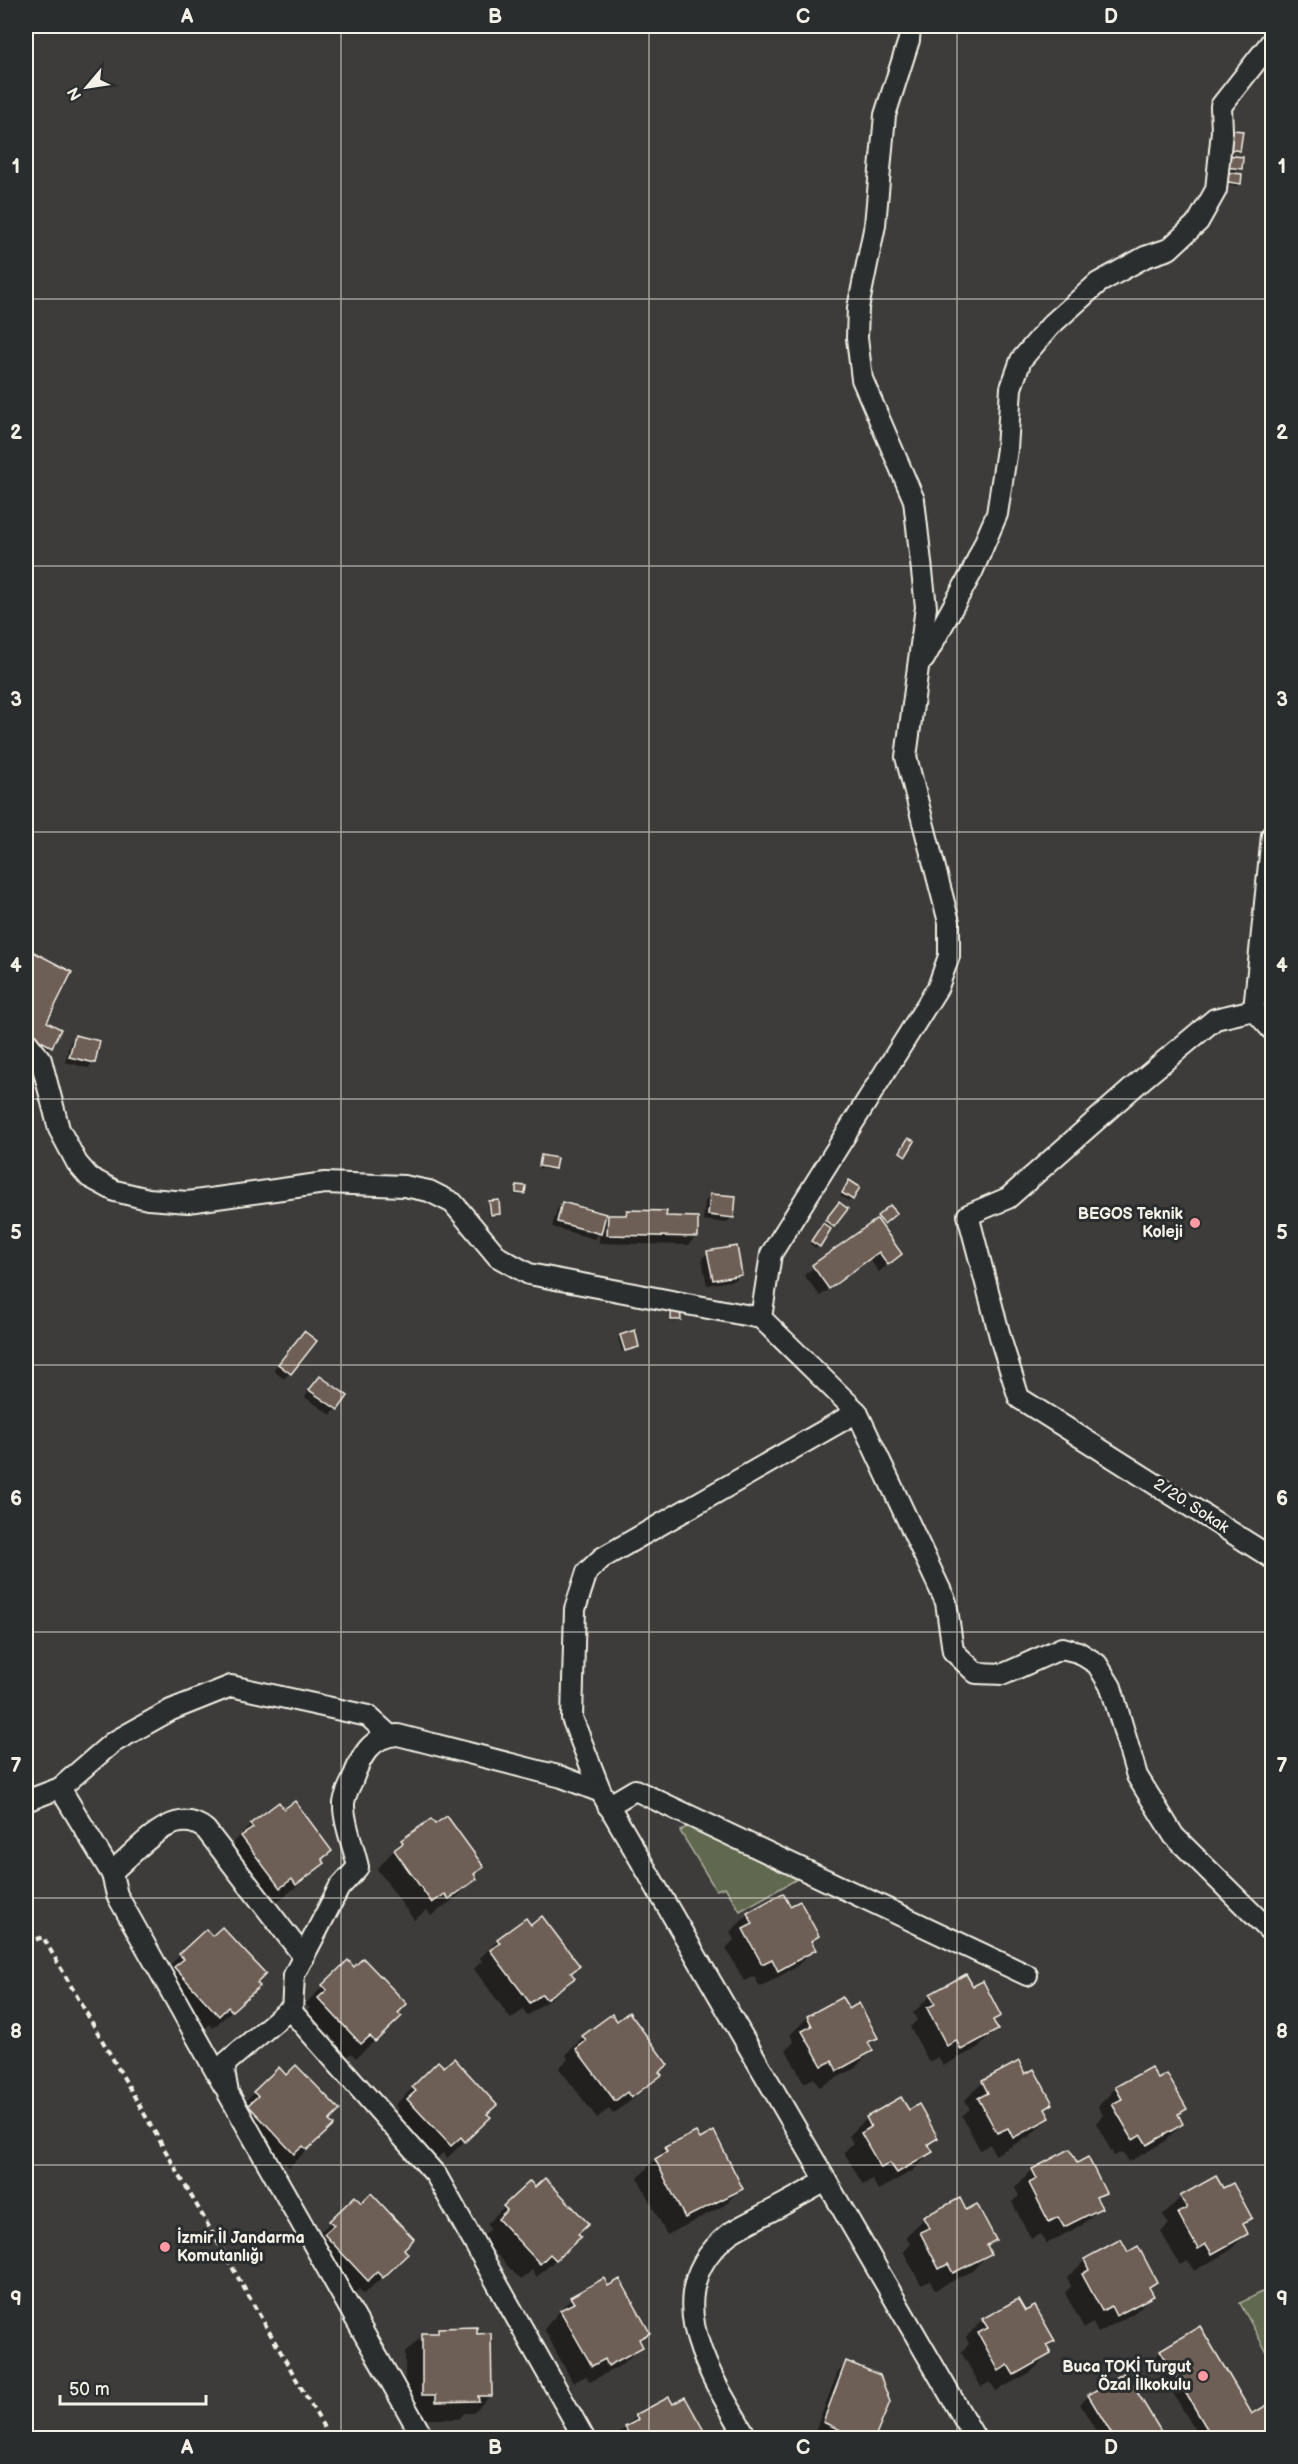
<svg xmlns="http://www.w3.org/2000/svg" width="1298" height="2464" font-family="'Balsamiq Sans',sans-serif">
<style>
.green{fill:#60684f;stroke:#aaac9c;stroke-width:1.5}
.shadow{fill:#0007}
.building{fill:#6e5e56;stroke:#f4f1e8;stroke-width:1.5}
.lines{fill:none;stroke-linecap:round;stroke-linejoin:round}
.minor-casing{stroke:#f4f1e8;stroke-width:24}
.path{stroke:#f4f1e8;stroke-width:4;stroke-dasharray:6 4.5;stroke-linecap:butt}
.minor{stroke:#2a2d2e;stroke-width:20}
.grid{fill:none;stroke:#f4f1e8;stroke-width:1.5;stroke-opacity:0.55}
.poi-dot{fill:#ff9aa2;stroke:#2a2d2e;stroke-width:2}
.labels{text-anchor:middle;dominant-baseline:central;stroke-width:6;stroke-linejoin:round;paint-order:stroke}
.poi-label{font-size:16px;font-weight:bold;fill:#f4f1e8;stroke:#2a2d2e;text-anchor:end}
.street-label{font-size:16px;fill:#f4f1e8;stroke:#2a2d2e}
.neatline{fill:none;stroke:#f4f1e8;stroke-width:2}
.grid-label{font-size:20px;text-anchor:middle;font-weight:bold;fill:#f4f1e8}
</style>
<rect width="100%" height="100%" fill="#3e3c3a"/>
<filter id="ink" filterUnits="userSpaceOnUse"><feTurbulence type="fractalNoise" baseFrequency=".0167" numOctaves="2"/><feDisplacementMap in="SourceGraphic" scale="12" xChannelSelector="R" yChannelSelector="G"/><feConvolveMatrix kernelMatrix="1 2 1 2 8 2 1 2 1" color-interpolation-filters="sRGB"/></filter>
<g filter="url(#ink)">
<g class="green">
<polygon points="688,1826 797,1879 740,1911 725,1887 716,1890 680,1831"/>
<polygon points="1272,2287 1272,2362 1240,2303"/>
</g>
<g class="shadow">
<polygon points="1233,131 1239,150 1237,152 1229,151 1231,134"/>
<polygon points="1224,159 1240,168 1238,171 1223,169"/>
<polygon points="1221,176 1239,183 1237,186 1220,183"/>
<polygon points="26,950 70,972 45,1023 51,1046 39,1058 26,1051"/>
<polygon points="75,1037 94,1062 88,1068 65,1062 70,1042"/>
<polygon points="541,1157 554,1168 552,1170 538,1168"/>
<polygon points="847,1185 852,1199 849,1201 840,1196"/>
<polygon points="517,1186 524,1193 521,1195 514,1195"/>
<polygon points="711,1195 732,1217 726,1223 703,1220 705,1201"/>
<polygon points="490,1203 499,1214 496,1216 489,1217 488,1205"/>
<polygon points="562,1203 603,1221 608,1216 622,1216 627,1212 665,1218 696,1237 688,1245 599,1243 599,1234 594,1239 552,1227 557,1209"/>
<polygon points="836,1206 833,1226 816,1248 810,1244"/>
<polygon points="890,1207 895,1213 880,1226 900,1254 879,1272 870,1260 820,1296 804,1275 877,1221 876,1219"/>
<polygon points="708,1253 740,1275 735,1280 707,1285 702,1258"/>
<polygon points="671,1310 680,1319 677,1322 670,1322 669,1312"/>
<polygon points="621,1336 638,1346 622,1352 618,1338"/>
<polygon points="299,1338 315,1341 284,1379 273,1370"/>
<polygon points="314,1383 346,1396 331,1415 305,1397"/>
<polygon points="251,1825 330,1851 321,1860 323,1863 305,1880 278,1901 273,1896 262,1905 225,1855 235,1845 233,1842"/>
<polygon points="402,1841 482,1867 473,1876 475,1879 458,1896 431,1916 427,1910 414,1920 377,1869"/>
<polygon points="790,1908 817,1935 810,1943 814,1949 796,1967 760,1987 754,1976 744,1981 726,1948 734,1940 730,1932 748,1915"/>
<polygon points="525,1920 578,1966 570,1974 573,1978 555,1995 527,2016 523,2010 511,2019 474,1969 482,1961 480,1958 498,1940"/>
<polygon points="180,1955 240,2003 213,2028 210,2024 200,2032 163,1972"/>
<polygon points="348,1962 396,2013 382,2034 356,2058 351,2053 343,2061 301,2017 310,2008 305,2004"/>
<polygon points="972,1988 999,2016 993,2022 997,2029 979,2047 943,2066 938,2057 929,2062 910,2027 917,2020 913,2013 931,1995"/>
<polygon points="848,2011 876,2037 868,2045 871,2051 854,2069 819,2087 814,2078 804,2083 786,2050 794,2042 790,2035 808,2017"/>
<polygon points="583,2037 658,2073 660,2075 642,2092 613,2114 609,2109 597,2118 559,2068 568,2059 566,2055"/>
<polygon points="1025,2076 1051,2104 1044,2111 1048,2118 1030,2136 995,2155 990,2144 980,2150 962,2116 970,2109 965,2100 983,2082"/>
<polygon points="1157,2081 1185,2108 1177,2116 1182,2124 1164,2142 1129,2162 1123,2152 1114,2156 1096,2123 1103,2115 1098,2106 1116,2088"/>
<polygon points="413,2088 486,2114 471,2135 447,2158 443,2153 432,2163 390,2118 399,2109 395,2105"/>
<polygon points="254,2093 328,2121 314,2143 289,2167 285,2162 276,2171 231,2124 241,2114 236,2110"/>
<polygon points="908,2112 936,2138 928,2146 931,2152 914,2170 878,2190 872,2179 863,2185 844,2152 853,2143 849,2136 867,2118"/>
<polygon points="699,2141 741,2189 723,2206 667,2235 638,2178 666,2148"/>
<polygon points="1069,2151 1076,2165 1104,2192 1096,2200 1100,2208 1082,2225 1046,2244 1040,2234 1031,2239 1012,2202 1019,2196 1015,2188 1032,2170"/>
<polygon points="1222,2190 1250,2218 1242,2226 1247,2233 1229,2251 1194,2271 1188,2261 1180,2265 1161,2232 1169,2224 1163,2215 1181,2197"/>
<polygon points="355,2198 402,2249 389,2271 364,2294 359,2289 350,2297 313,2239"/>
<polygon points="504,2207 577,2234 561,2254 537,2277 532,2270 521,2280 481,2238 490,2229 487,2224"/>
<polygon points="965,2212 994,2240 986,2247 989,2253 972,2271 935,2290 930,2281 921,2285 903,2251 910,2244 906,2236 924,2219"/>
<polygon points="1127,2254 1155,2282 1149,2289 1152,2296 1134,2313 1098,2333 1093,2323 1084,2328 1065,2293 1071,2286 1067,2278 1085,2260"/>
<polygon points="607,2288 648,2333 639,2342 641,2346 623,2364 590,2382 586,2376 573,2383 544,2329 571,2298"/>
<polygon points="1024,2313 1053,2340 1046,2348 1049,2354 1031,2372 996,2391 990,2382 981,2387 961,2352 969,2344 966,2337 983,2320"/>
<polygon points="438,2329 490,2396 473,2413 464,2413 459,2419 419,2419 405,2412 405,2353 423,2335 433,2335"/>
<polygon points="1161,2351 1251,2416 1272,2404 1272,2438 1200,2438 1153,2360"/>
<polygon points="847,2363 888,2402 873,2438 832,2438 815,2431 838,2372"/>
<polygon points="1125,2374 1163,2438 1100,2438 1080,2404 1089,2396"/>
<polygon points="685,2399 706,2438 615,2438 636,2417 672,2406"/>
</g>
<g class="building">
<polygon points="1233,130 1243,131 1240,151 1230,149"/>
<polygon points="1226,155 1243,157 1242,169 1225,167"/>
<polygon points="1223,172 1242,174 1241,184 1222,181"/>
<polygon points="26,948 72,972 47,1022 61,1029 52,1047 26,1033"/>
<polygon points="75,1035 100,1041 95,1063 69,1057"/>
<polygon points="908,1138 915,1141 906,1156 900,1152"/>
<polygon points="541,1155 557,1158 555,1169 539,1166"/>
<polygon points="849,1180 860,1187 853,1200 842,1193"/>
<polygon points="516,1185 526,1186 525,1194 516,1193"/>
<polygon points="710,1194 736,1196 734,1218 708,1215"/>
<polygon points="499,1200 500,1214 491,1215 489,1201"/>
<polygon points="562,1202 606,1214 601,1234 557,1222"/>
<polygon points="839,1202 848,1209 834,1227 825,1220"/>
<polygon points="890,1205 897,1213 884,1224 877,1216"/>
<polygon points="627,1210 667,1211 666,1216 698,1217 698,1237 607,1235 608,1215 626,1215"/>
<polygon points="877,1219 902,1254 888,1265 879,1252 829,1289 812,1265"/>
<polygon points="823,1223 831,1229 820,1247 811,1241"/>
<polygon points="737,1246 742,1275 713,1280 707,1251"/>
<polygon points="671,1308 680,1308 681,1320 671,1320"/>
<polygon points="635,1330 639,1347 625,1351 620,1335"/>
<polygon points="304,1331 317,1341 291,1374 278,1364"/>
<polygon points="320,1376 348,1396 338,1410 309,1390"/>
<polygon points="295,1801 332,1851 322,1859 325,1863 296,1885 292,1879 280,1888 241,1836 253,1828 250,1824 279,1802 284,1809"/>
<polygon points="447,1816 484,1867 474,1874 477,1879 449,1899 445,1894 432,1903 394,1850 403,1843 401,1840 431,1819 435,1824"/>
<polygon points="783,1893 790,1906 800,1901 819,1936 811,1941 816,1950 778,1971 772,1959 762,1964 743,1929 753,1924 747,1913"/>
<polygon points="542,1916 580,1966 571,1973 575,1978 546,1999 542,1994 530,2003 490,1950 500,1943 497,1939 526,1918 531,1925"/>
<polygon points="222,1927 266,1974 257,1983 260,1986 232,2011 228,2007 219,2016 174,1967 184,1959 179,1954 206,1929 212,1936"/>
<polygon points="363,1958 407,2004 398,2013 402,2016 375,2042 370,2036 361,2044 318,1998 327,1990 322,1985 348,1960 354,1967"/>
<polygon points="966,1974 973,1986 983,1981 1001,2016 993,2020 998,2030 961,2050 956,2040 947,2046 927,2008 935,2004 930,1994"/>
<polygon points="842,1997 849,2009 859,2003 878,2038 868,2042 873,2051 837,2071 832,2061 822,2066 802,2031 812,2026 807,2016"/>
<polygon points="629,2012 668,2065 659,2072 662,2075 631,2098 627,2092 615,2101 576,2049 586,2041 582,2036 612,2014 617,2021"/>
<polygon points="454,2058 497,2105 487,2114 491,2117 465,2142 461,2137 451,2146 407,2099 416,2091 412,2087 438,2061 444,2067"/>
<polygon points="1019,2061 1025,2074 1034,2069 1053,2104 1045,2109 1050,2118 1013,2138 1008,2128 997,2133 978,2098 988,2093 982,2081"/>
<polygon points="296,2065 340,2110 329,2121 334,2125 307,2150 303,2146 294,2154 248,2105 258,2096 253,2092 279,2067 286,2075"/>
<polygon points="1151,2067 1158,2079 1167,2074 1187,2109 1178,2114 1183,2124 1147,2145 1141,2135 1133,2140 1112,2104 1122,2099 1115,2087"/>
<polygon points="901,2097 909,2110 919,2104 938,2138 928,2144 933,2152 897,2173 890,2163 881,2168 861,2133 871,2127 866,2117"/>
<polygon points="714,2131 743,2189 685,2218 655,2159 667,2152 665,2147 696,2132 700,2139"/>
<polygon points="1070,2149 1077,2163 1088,2157 1106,2193 1096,2197 1102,2208 1064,2227 1058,2217 1049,2222 1029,2183 1037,2179 1032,2169"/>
<polygon points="1216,2176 1223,2188 1233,2183 1252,2218 1243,2223 1248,2234 1212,2254 1206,2244 1198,2249 1178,2213 1187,2208 1180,2196"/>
<polygon points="545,2178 589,2224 578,2234 581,2237 556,2260 550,2254 540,2264 498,2219 507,2210 503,2206 530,2181 535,2187"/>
<polygon points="371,2193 414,2239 404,2249 408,2254 383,2278 377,2272 368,2281 324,2234 334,2225 329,2221 355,2196 361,2203"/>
<polygon points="960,2198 966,2210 977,2204 996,2240 987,2245 991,2254 953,2273 948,2264 939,2269 920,2232 929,2228 923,2217"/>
<polygon points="1121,2239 1128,2252 1138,2246 1157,2282 1149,2287 1154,2296 1116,2316 1111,2306 1102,2311 1082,2274 1089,2270 1084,2259"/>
<polygon points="604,2278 608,2286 620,2279 650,2333 639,2339 643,2347 608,2366 605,2359 592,2366 560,2310 574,2303 570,2297"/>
<polygon points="1018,2299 1025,2311 1035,2306 1055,2341 1046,2345 1051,2354 1014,2375 1008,2365 999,2371 978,2333 988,2328 982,2319"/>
<polygon points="1200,2326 1252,2414 1272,2402 1272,2438 1210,2438 1212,2437 1160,2350"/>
<polygon points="477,2327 477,2334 491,2333 492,2396 478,2396 479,2401 436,2402 436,2395 422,2395 422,2333 438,2333 438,2328"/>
<polygon points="846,2361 880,2375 890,2402 875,2438 858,2438 823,2422"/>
<polygon points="1125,2372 1165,2438 1114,2438 1088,2395"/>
<polygon points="669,2397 673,2404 685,2397 708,2438 631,2438 625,2427 638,2420 635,2415"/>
</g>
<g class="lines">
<defs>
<g id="minor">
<polyline points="910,26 909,40 885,115 875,225 858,308 857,338 862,379 914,500 926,607 906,757 949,922 949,956 938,987 771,1254 761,1318 857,1412 946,1602 953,1651 976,1673 1004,1674 1062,1648 1078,1652 1097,1664 1111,1687 1137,1776 1174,1836 1272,1933"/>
<polyline points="924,659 972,572 997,514 1007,449 1011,388 1021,360 1051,325 1098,283 1145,257 1169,249 1198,222 1216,190 1222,131 1221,106 1272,41"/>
<polyline points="1272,835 1254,1010 1272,1030"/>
<polyline points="1254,1010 1215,1019 1144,1078 1008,1198 968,1215 1002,1344 1019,1398 1272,1558"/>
<polyline points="26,1041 41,1060 59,1129 77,1163 89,1177 115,1191 148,1199 188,1202 325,1183 404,1186 429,1191 453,1203 498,1257 529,1274 761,1318"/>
<polyline points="60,1788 112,1874"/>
<polyline points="601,1792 572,1718 575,1609 587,1572 602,1558 857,1412"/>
<polyline points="26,1801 60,1788 112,1743 171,1710 231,1686 368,1716 389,1735"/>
<polyline points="608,1806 635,1790 1027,1975"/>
<path d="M292,2012L294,1975L339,1888L358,1867C354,1848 343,1821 344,1803C345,1795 349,1787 352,1781C360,1758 370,1736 398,1735L562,1777L601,1792L975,2438"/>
<path d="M224,2086L117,1895L112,1874L117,1867C140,1848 175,1803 206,1830L304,1957"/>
<polyline points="423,2438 228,2093 224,2071 227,2062 285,2013 292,2012 436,2175 584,2438"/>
<path d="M747,2438C711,2376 654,2294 729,2234C739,2227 751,2222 761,2216C783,2205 804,2193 826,2181"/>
</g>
</defs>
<use href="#minor" class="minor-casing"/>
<polyline class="path" points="26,1943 43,1937 330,2438"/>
<use href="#minor" class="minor"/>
</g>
</g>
<path class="grid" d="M341,26V2438M649,26V2438M957,26V2438M26,299H1272M26,566H1272M26,832H1272M26,1099H1272M26,1365H1272M26,1632H1272M26,1898H1272M26,2165H1272"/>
<g class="poi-dot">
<circle cx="1195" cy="1223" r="6"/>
<circle cx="165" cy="2247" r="6"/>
<circle cx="1203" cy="2376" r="6"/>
</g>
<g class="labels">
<g class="poi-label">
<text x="1183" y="1214">BEGOS Teknik<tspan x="1183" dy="18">Koleji</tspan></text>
<text x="177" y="2238" text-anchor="start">İzmir İl Jandarma<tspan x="177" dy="18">Komutanlığı</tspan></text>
<text x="1191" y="2367">Buca TOKİ Turgut<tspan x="1191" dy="18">Özal İlkokulu</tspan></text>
</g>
<g class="street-label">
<text transform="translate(1191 1506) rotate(33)">2/20. Sokak</text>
</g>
</g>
<rect width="1298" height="2464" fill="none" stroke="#2a2d2e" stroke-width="66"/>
<g transform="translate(87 87) rotate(241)" stroke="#2a2d2e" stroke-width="4.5" paint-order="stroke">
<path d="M0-4.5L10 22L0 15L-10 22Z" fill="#f4f1e8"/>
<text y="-9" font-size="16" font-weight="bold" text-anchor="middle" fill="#f4f1e8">N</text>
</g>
<path d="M60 2395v9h146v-9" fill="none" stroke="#f4f1e8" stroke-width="3"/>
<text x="69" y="2395" font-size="18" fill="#f4f1e8" stroke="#2a2d2e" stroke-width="4.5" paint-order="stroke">50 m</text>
<rect x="33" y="33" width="1232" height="2398" class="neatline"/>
<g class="grid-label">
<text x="187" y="23">A</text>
<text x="495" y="23">B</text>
<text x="803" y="23">C</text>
<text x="1111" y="23">D</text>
<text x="16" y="173">1</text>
<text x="1282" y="173">1</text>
<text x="16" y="439">2</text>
<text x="1282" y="439">2</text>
<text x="16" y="706">3</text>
<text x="1282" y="706">3</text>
<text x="16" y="972">4</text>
<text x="1282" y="972">4</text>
<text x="16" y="1239">5</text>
<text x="1282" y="1239">5</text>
<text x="16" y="1505">6</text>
<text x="1282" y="1505">6</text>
<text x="16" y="1772">7</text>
<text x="1282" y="1772">7</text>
<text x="16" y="2038">8</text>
<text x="1282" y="2038">8</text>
<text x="16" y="2305">9</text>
<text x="1282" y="2305">9</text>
<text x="187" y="2454">A</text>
<text x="495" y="2454">B</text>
<text x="803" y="2454">C</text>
<text x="1111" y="2454">D</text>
</g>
</svg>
